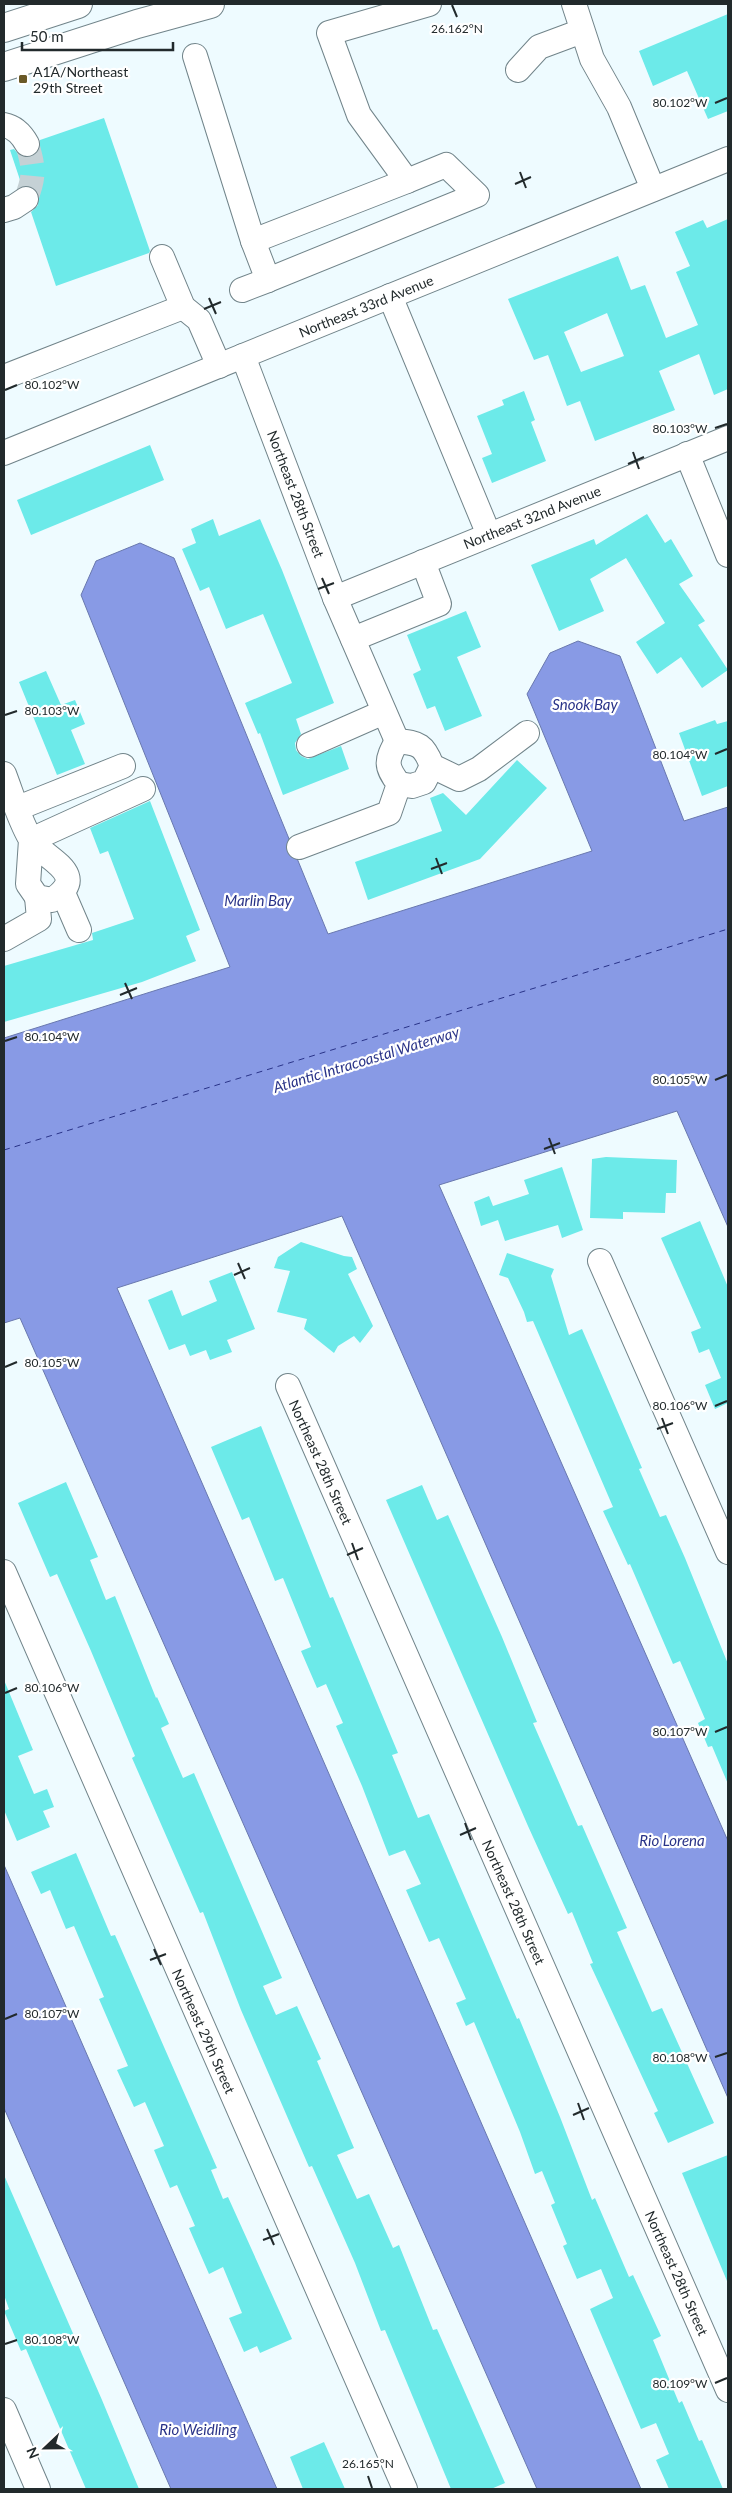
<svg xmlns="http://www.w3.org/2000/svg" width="732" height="2493" font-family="Lato,sans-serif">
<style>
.water{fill:#889ae5;stroke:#6978ae}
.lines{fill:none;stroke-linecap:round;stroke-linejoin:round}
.ferry{stroke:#293388;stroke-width:1;stroke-dasharray:6 5;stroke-linecap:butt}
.building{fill:#6ceae9;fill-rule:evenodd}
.minor-tunnel{stroke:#c5d1d5;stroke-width:24;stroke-dasharray:24 12;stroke-linecap:butt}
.minor-casing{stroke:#71848a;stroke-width:26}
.major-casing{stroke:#71848a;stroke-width:30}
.minor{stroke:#fff;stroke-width:24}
.major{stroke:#fff;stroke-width:28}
.ticks{fill:none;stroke:#222a2c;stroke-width:2}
.poi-dot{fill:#6a5927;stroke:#fff;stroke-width:2}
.labels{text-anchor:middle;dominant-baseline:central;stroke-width:4.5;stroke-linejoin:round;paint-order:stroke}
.poi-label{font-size:14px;fill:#222a2c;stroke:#fff;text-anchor:start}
.street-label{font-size:14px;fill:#222a2c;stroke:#fff}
.water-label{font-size:15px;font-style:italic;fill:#293388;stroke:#fff}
.ticks-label{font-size:12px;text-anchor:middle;fill:#222a2c;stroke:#fff;stroke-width:4.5;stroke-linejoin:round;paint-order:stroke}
</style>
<rect width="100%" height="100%" fill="#eefbff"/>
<g class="water">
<polygon points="140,543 174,558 328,934 592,851 527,694 550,653 578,641 620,656 684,821 728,807 728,1227 677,1111 439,1185 728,1841 728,2098 342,1216 117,1288 641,2489 537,2489 20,1318 4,1323 4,1038 230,967 81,595 96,561"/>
<polygon points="4,1865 277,2489 171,2489 4,2108"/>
</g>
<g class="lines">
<polyline class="ferry" points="4,1150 728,929"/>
</g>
<g class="building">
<polygon points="728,14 728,111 708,119 687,71 653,86 639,51"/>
<polygon points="104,118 150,251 149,253 56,286 31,212 38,205 38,192 32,187 22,186 10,150 14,149 20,156 27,158 34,156 39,150 40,140"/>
<path d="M728,219V389L714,395L699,354L659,371L675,410L595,441L580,401L567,406L548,355L534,360L508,299L618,256L631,290L645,285L666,338L698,325L676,272L690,266L675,232L703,220L707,228ZM607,313L624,356L581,372L564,332Z"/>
<polygon points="524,391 535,420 531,422 546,461 492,483 482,458 492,454 477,416 504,405 502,400"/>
<polygon points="150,445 164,480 31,535 17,500"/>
<polygon points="647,514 665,543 671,539 693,576 679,584 705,621 698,625 728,670 702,688 681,657 657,674 636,642 665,623 626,558 590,579 604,611 559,631 531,565 594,539 596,545"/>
<polygon points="213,519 219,536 260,519 282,570 334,703 296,719 301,734 295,743 296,750 301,756 308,759 341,746 349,769 283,795 260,733 258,734 245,703 292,683 263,614 226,629 209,587 200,591 182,549 196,543 191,529"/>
<polygon points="466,611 481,647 457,657 482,716 445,731 435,706 427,709 413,674 421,670 407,635"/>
<polygon points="46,671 61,705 75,700 85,724 71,730 85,764 57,775 19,682"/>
<polygon points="715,720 717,724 728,721 728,786 702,796 679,733"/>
<polygon points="517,760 547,788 480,859 368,900 355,862 442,831 430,798 443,793 466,815"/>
<polygon points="150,801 200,930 186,936 196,961 142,982 4,1022 4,966 93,940 92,933 134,919 108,851 100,854 90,828"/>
<polygon points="606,1157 677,1160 676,1193 666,1193 665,1213 623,1212 623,1219 590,1218 592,1159"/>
<polygon points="562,1167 583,1230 562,1238 558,1225 505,1241 498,1220 481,1226 474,1202 489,1196 493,1206 529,1194 524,1180"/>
<polygon points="700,1221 728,1287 728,1403 715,1409 705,1385 721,1378 709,1349 699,1353 691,1332 701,1328 661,1238"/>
<polygon points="301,1242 344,1256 352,1257 357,1269 348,1274 373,1326 360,1343 354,1336 338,1346 334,1353 304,1329 307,1319 277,1312 290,1271 274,1268 278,1257"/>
<polygon points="507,1253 554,1269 551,1276 569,1335 582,1329 642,1468 639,1469 660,1517 666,1515 685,1558 728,1664 728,1784 712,1746 708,1747 698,1723 705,1719 680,1661 673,1664 630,1564 628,1565 603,1511 613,1507 533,1321 527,1322 524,1312 508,1278 499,1275"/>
<polygon points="232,1272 255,1329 227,1340 232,1352 210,1360 206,1350 190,1356 185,1344 169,1350 148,1300 172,1290 182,1316 217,1301 209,1281"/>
<polygon points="261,1426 330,1598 333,1597 398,1753 392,1755 418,1818 429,1814 517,2019 519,2018 560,2117 592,2200 595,2198 629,2277 633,2275 661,2336 653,2340 679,2403 682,2401 699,2441 702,2440 723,2489 669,2489 656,2460 669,2454 656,2423 641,2429 590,2309 613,2298 601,2269 577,2279 563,2246 567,2244 551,2205 555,2203 542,2171 535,2174 520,2132 474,2022 466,2026 456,2003 466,1999 439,1938 429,1942 406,1890 421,1884 405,1850 389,1856 362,1786 336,1726 343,1723 326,1684 317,1688 301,1651 311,1647 283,1578 275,1581 249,1517 242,1520 211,1447"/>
<polygon points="66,1482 98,1557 90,1560 106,1600 115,1596 156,1698 157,1697 169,1724 161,1728 183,1778 194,1773 282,1978 263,1986 276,2015 297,2006 321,2059 317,2061 354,2148 337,2155 357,2199 369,2194 393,2248 399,2245 433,2330 437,2329 505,2483 491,2489 451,2489 385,2330 381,2331 355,2263 312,2166 309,2167 241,2010 203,1912 200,1913 132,1758 135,1756 91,1651 57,1574 50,1577 18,1503"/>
<polygon points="422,1485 437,1520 448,1515 502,1637 537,1722 533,1723 578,1826 582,1825 627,1928 617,1932 652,2012 662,2008 714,2123 668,2143 654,2113 658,2111 590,1964 593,1963 572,1912 568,1914 528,1826 386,1500"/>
<polygon points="4,1680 33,1750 18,1756 34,1794 47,1789 54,1807 43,1811 50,1827 17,1841 4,1810"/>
<polygon points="76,1853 111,1936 115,1935 217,2168 211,2170 223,2199 228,2197 292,2339 260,2353 257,2346 244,2352 229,2318 242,2313 223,2267 209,2274 189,2228 195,2226 177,2185 170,2188 154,2150 164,2146 145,2102 134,2107 117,2070 128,2066 99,1999 104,1997 74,1926 66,1929 50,1890 41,1894 31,1872"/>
<polygon points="728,2155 728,2280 727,2281 682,2173"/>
<polygon points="4,2175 102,2400 139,2489 86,2489 26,2349 21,2351 4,2311 9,2309 4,2295"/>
<polygon points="324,2442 345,2489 303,2489 290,2457"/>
</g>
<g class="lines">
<path class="minor-tunnel" d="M26,199C35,176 34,167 27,144"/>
<defs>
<g id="minor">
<polyline points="574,4 592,59 619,107 653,189"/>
<polyline points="195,56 253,241 407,181 359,115 329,33 429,4"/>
<polyline points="518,70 539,47 582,31"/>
<path d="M4,125C15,127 22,135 27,144"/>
<polyline points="4,210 14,207 26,199"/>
<polyline points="253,241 268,280 477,195 446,165 407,181"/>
<polyline points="162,257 183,307 199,320 219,366"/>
<polyline points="242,290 268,280"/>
<polyline points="390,296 489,535"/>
<polyline points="243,356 335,598 397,741"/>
<polyline points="4,377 183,307"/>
<polyline points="4,453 728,159"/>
<polyline points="687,454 728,555"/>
<polyline points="335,598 728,438"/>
<polyline points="353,639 439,604 423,562"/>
<path d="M397,741C419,743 424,745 432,766L459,779L479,769L527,733"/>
<polyline points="309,745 384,712"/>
<path d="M4,774C12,795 19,819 30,838C42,859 93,873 52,900L37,897L28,884L31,840"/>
<polyline points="399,784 412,786 424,782 432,766"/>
<polyline points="18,808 123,766"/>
<polyline points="31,840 143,789"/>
<path d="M299,847L389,813L399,784C385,766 386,761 397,741"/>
<polyline points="63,893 79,930"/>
<polyline points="4,939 39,919 37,897"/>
<polyline points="600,1261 728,1552"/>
<polyline points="288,1386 728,2390"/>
<polyline points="4,1572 405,2489"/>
<polyline points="4,2410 38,2489"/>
</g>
<g id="major">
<polyline points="4,28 78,4"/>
<polyline points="4,67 137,24 210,4"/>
</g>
</defs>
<use href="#minor" class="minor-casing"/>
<use href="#major" class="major-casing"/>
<use href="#minor" class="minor"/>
<use href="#major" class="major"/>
</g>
<path class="ticks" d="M452,5L457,17M715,103L727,98M520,172L526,188M515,184L531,177M209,298L216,314M204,309L221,302M5,390L17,385M715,428L727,424M633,452L639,469M628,464L644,457M322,578L329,594M318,589L334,583M5,715L17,711M715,754L727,749M436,858L442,874M431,869L447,863M125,983L132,999M120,995L137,988M5,1041L17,1037M715,1080L727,1075M549,1138L555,1154M544,1149L560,1143M238,1263L245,1279M234,1275L250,1268M5,1367L17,1362M715,1406L727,1401M662,1418L668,1434M657,1429L673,1423M352,1543L358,1560M347,1555L363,1548M5,1693L17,1688M715,1732L727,1727M465,1823L471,1840M460,1835L476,1828M154,1949L161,1965M150,1960L166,1954M5,2019L17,2014M715,2057L727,2053M578,2103L584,2120M573,2115L589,2108M267,2229L274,2245M263,2240L279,2234M5,2344L17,2340M715,2383L727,2378M368,2476L372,2488"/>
<rect class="poi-dot" x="18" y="74" width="10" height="10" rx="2.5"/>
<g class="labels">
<g class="poi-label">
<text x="33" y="71">A1A/Northeast<tspan x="33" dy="16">29th Street</tspan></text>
</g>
<g class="street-label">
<text transform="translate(366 306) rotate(-22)">Northeast 33rd Avenue</text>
<text transform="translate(296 494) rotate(69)">Northeast 28th Street</text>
<text transform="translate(532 517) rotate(-22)">Northeast 32nd Avenue</text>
<text transform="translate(321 1462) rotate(66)">Northeast 28th Street</text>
<text transform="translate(514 1902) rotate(66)">Northeast 28th Street</text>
<text transform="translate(204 2031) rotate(66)">Northeast 29th Street</text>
<text transform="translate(677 2273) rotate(66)">Northeast 28th Street</text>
</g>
<g class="water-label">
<text x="585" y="704">Snook Bay</text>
<text x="258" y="900">Marlin Bay</text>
<text transform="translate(366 1059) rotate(-17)">Atlantic Intracoastal Waterway</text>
<text x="672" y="1840">Rio Lorena</text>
<text x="198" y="2429">Rio Weidling</text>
</g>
</g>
<g class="ticks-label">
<text x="457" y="33">26.162°N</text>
<text x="680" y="107">80.102°W</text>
<text x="52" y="389">80.102°W</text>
<text x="680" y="433">80.103°W</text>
<text x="52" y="715">80.103°W</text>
<text x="680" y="759">80.104°W</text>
<text x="52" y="1041">80.104°W</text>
<text x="680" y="1084">80.105°W</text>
<text x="52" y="1367">80.105°W</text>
<text x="680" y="1410">80.106°W</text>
<text x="52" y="1692">80.106°W</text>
<text x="680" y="1736">80.107°W</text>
<text x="52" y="2018">80.107°W</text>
<text x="680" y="2062">80.108°W</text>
<text x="52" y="2344">80.108°W</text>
<text x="680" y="2388">80.109°W</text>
<text x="368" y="2468">26.165°N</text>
</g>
<rect width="732" height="2493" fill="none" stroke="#222a2c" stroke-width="10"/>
<g transform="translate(45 2448) rotate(248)" stroke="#ffffff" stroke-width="4" paint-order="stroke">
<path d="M0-4L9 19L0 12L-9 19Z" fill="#222a2c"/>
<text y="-8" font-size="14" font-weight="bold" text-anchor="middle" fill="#222a2c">N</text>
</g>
<path d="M22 42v8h151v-8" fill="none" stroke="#222a2c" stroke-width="2.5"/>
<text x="30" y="42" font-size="15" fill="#222a2c" stroke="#ffffff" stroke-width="4" paint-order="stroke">50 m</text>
</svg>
